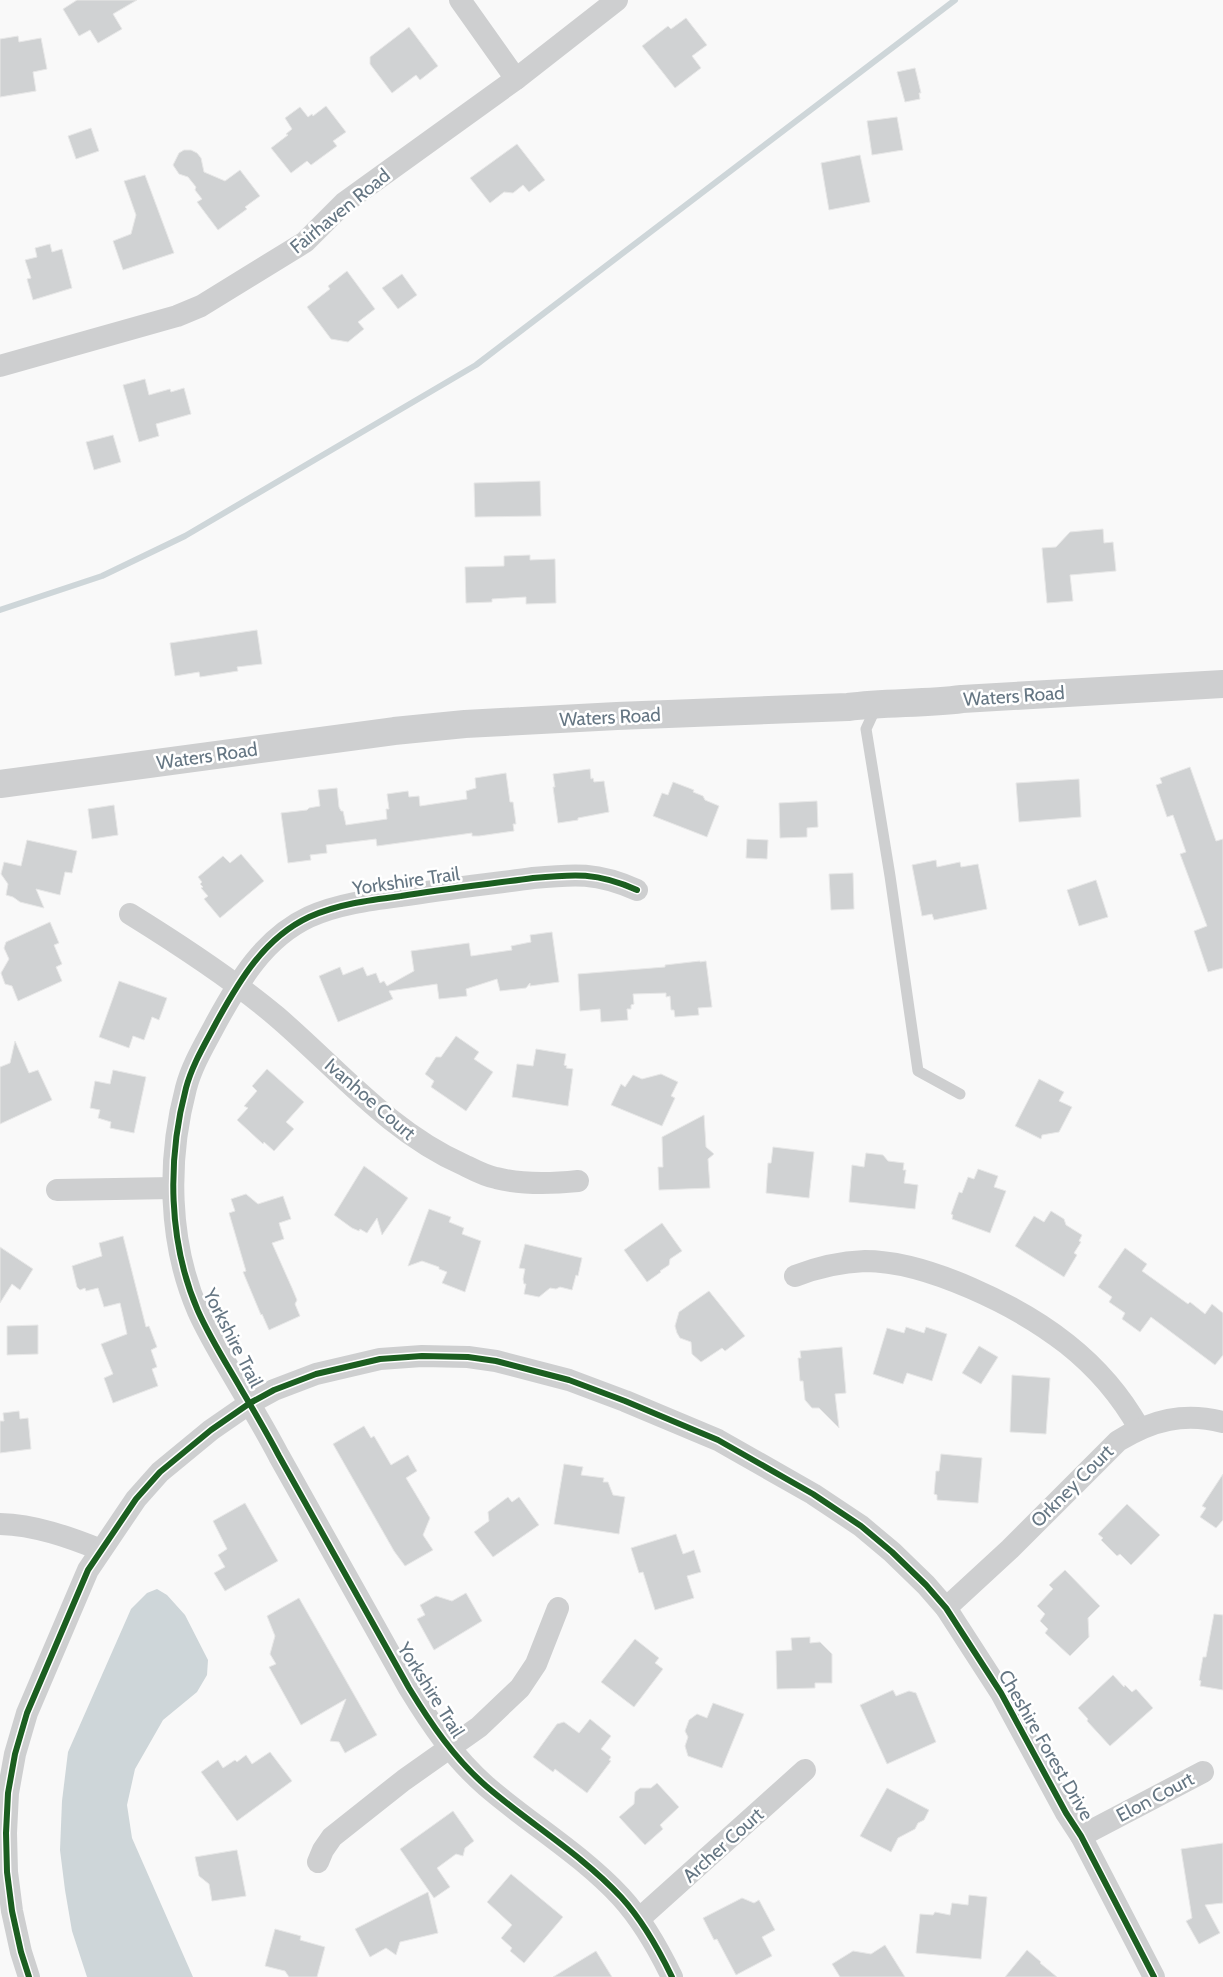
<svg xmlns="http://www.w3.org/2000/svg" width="1223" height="1977" font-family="Cabin,sans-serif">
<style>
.water{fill:#ced6d9}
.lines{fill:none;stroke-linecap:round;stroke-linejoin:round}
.stream{stroke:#ced6d9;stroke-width:6}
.building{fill:#d0d2d3;stroke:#e8e8e8}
.service{stroke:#cecfd0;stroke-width:11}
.minor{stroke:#cecfd0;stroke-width:22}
.tertiary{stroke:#cecfd0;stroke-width:28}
.cycleway-casing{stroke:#fff;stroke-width:9}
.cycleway{stroke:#1b5e20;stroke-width:6}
.labels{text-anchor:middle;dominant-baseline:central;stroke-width:5;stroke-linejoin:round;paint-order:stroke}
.street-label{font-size:19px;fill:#657683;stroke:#fff}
</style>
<rect width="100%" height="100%" fill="#f9f9f9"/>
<polygon class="water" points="157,1589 167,1595 185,1615 208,1660 207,1675 197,1692 163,1720 135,1769 127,1805 132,1838 193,1977 87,1977 72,1931 65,1890 60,1850 62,1801 68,1752 131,1609 147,1593"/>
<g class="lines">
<polyline class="stream" points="0,610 102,576 185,536 476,365 955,0"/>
</g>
<g class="building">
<polygon points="77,0 137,0 113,14 122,29 98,43 90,30 79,36 63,9"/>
<polygon points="686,18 707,45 692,56 701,68 675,88 642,46 668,26 671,29"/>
<polygon points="409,27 438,66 420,80 416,75 392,93 370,64 370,57"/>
<polygon points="18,36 19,42 41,38 47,69 33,72 36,91 0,97 0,39"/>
<polygon points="915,68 921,93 919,93 920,99 905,102 897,72"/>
<polygon points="326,106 346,132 333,141 337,146 311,165 307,161 291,173 271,148 288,135 286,134 292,129 285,118 300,107 308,117 312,114 313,116"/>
<polygon points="897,117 903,150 872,155 867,121"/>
<polygon points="91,128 99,151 76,159 68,136"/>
<polygon points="517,144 545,180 529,192 523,185 513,193 504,192 490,203 470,178"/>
<polygon points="184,150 191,150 197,153 201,158 204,172 225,181 240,170 260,196 245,207 247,209 218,230 197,202 202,199 195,190 196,187 188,177 179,174 173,165 179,153"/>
<polygon points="860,155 870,202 829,210 821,163"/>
<polygon points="145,175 174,253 123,270 113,241 131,234 136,215 124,181"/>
<polygon points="50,244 52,252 62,249 72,288 33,300 27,279 31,278 25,260 37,257 35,248"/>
<polygon points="347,271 375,309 358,322 364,329 348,342 331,339 307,307 330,289 328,286"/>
<polygon points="402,274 417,295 398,309 382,288"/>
<polygon points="145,379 149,395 170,389 171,392 184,388 191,414 156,424 159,436 139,442 123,385"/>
<polygon points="113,435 121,462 94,470 86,442"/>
<polygon points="540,481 541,516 475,517 474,483"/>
<polygon points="1103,529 1104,543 1113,542 1116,571 1070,575 1073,601 1047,603 1042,548 1056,547 1070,532"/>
<polygon points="530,555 530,560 555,559 556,603 526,604 526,597 492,599 492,602 466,603 465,567 504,566 504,556"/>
<polygon points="257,630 262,664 237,667 238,671 200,677 199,672 175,676 170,643"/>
<polygon points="1190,767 1216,841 1223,839 1223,968 1208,972 1194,931 1207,926 1180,854 1186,852 1173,815 1167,817 1156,785 1162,783 1160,778"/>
<polygon points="590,769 591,779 593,778 594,782 604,781 609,812 578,818 578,820 558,823 553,787 555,787 553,774"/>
<polygon points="506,773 510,802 513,802 516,824 513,824 514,831 479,836 472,836 472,833 377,846 376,839 326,845 327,853 310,855 311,860 288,863 281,813 307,810 309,808 320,806 318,790 337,788 339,807 341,811 343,811 346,825 387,819 386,809 389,809 387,794 408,791 409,797 419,796 420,806 467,799 466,791 476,788 475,778"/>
<polygon points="1079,779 1081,817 1019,822 1016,783"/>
<polygon points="673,782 694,790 693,792 703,796 705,800 719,806 707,837 653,816 662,793 668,795"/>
<polygon points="817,801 818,827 807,828 807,837 780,838 779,803"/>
<polygon points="114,805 118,835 92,839 88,809"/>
<polygon points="747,839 768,840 767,859 746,858"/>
<polygon points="27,840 77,851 72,873 65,872 60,895 36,889 44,908 20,902 13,897 6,895 8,884 1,874 4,862 21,866"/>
<polygon points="241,854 264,881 220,918 204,899 208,896 201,888 203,887 200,884 202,882 198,877 223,856 230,863"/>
<polygon points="936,860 937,867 960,862 961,867 978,864 987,909 934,920 932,914 922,916 912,865"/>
<polygon points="853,873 854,909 831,910 829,874"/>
<polygon points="1096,880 1108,917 1079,926 1067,890"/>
<polygon points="50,922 59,943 54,945 62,964 56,967 62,981 18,1001 12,986 5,984 1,973 9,959 4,948 6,942"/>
<polygon points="552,932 559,982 530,986 530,983 526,988 500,991 497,979 466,989 467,996 439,999 437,984 389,991 393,999 338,1022 319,976 340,967 343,975 363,967 367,976 376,973 380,983 384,981 387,986 414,971 411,951 469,943 471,956 512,950 511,946 531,942 530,935"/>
<polygon points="700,961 700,962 706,961 712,1007 698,1008 699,1015 675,1017 674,1010 671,1010 670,996 666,997 666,993 633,994 634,1004 631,1005 631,1009 627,1009 628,1020 601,1022 600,1009 580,1011 578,974 665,967 665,965"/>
<polygon points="119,981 167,998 159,1020 152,1017 144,1040 133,1036 129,1048 99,1037"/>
<polygon points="456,1036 479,1052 474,1059 493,1072 466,1111 431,1087 434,1081 425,1074 436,1057 441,1057"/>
<polygon points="15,1041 29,1073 38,1070 52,1100 0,1124 0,1067 10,1063"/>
<polygon points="536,1049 566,1054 564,1065 567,1066 566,1068 573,1069 568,1106 512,1097 517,1064 533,1066"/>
<polygon points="267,1069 304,1102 286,1122 294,1129 274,1151 264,1142 263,1144 237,1120 248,1108 244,1106 257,1091 252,1086"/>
<polygon points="113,1070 146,1077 134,1133 110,1128 111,1122 98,1118 100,1110 90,1108 95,1081 110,1084"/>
<polygon points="661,1074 678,1082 671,1096 675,1098 662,1126 611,1105 621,1084 625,1087 633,1075 642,1079"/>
<polygon points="1039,1079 1064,1092 1059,1101 1072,1107 1059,1132 1042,1135 1041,1139 1015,1126"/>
<polygon points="704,1115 706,1147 714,1154 708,1159 710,1188 659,1190 658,1167 663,1167 662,1137"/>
<polygon points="773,1147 814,1152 809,1198 766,1193 768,1163 771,1163"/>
<polygon points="866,1153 883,1155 888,1161 904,1163 903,1170 906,1170 904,1183 918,1185 915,1209 849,1202 852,1165 864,1167"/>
<polygon points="364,1166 408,1198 382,1235 377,1218 367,1233 360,1229 359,1231 352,1228 334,1215"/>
<polygon points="978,1169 998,1176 994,1187 1006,1191 990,1233 952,1219 953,1215 951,1214 959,1192 962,1193 968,1177 974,1179"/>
<polygon points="246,1194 258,1204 283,1196 291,1219 279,1223 284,1239 272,1243 292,1288 297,1300 295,1304 300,1316 269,1330 262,1314 261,1315 243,1272 246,1271 229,1213 235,1211 231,1199"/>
<polygon points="429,1209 451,1217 449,1222 464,1228 462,1234 481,1241 465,1292 442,1283 447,1272 439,1269 439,1267 422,1261 408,1266"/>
<polygon points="1051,1211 1064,1219 1066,1225 1082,1235 1079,1241 1081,1242 1074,1253 1077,1255 1064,1277 1015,1246 1034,1216 1044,1222"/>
<polygon points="662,1223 682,1251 670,1259 669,1265 660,1271 661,1272 647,1282 624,1250"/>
<polygon points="123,1236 146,1327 149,1326 157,1347 151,1350 157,1367 152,1369 158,1386 113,1403 104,1378 113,1374 101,1344 127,1334 120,1303 104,1307 98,1288 86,1291 85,1288 80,1290 77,1287 72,1266 102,1256 99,1243"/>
<polygon points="525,1244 582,1258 578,1276 576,1275 572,1290 560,1287 556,1289 550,1288 539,1297 524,1294 526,1284 524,1284 523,1279 525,1269 519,1268"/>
<polygon points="0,1247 33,1269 20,1290 12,1284 0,1303"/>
<polygon points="1125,1248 1147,1264 1142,1271 1188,1304 1190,1302 1205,1314 1212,1304 1223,1313 1223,1355 1215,1365 1151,1317 1140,1332 1122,1319 1125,1313 1109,1302 1112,1297 1098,1287"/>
<polygon points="709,1291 745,1336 725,1351 722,1348 701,1362 692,1354 691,1342 680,1338 677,1333 675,1326 679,1312"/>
<polygon points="38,1325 38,1354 7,1355 7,1326"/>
<polygon points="906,1327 924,1333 926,1327 947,1334 932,1381 907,1373 903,1384 873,1374 887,1328 904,1333"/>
<polygon points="979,1346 998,1357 981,1384 962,1373"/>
<polygon points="842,1347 846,1393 835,1394 839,1428 819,1408 812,1408 805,1400 803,1381 800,1381 798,1358 801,1358 800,1351"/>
<polygon points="1012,1375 1050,1378 1046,1434 1010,1432"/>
<polygon points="19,1411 20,1419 28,1418 31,1449 0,1453 0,1421 4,1421 3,1413"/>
<polygon points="364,1426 371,1438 374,1436 391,1465 408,1455 417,1471 406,1478 430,1518 423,1535 433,1550 405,1566 394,1551 333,1444"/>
<polygon points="941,1454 982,1458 978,1503 937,1500 937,1495 934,1494 936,1471 939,1471"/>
<polygon points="564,1464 583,1467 581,1475 604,1478 603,1482 608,1482 613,1495 625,1497 619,1534 554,1524"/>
<polygon points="1223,1474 1223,1520 1216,1528 1200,1517 1206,1508 1202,1506"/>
<polygon points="508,1497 512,1502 519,1497 539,1525 493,1557 474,1532 489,1521 488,1512"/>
<polygon points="245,1503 278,1561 225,1591 214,1573 225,1567 218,1555 227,1549 213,1521"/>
<polygon points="1127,1504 1160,1535 1131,1565 1120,1554 1117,1556 1101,1540 1103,1538 1098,1534"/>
<polygon points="676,1534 683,1554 694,1550 701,1572 687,1576 694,1598 655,1610 643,1572 639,1573 631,1548"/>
<polygon points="1065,1570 1100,1606 1088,1618 1089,1637 1070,1656 1045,1633 1048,1629 1040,1621 1045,1614 1037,1606 1053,1589 1049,1585"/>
<polygon points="466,1593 482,1621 434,1650 417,1619 425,1615 420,1605 436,1596 452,1601"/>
<polygon points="299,1598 377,1735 345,1753 339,1742 330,1741 346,1699 301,1725 269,1667 276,1664 270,1654 275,1636 267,1616"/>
<polygon points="1214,1614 1223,1615 1223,1690 1200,1686 1201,1681 1199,1680 1203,1657 1206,1657"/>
<polygon points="810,1637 810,1643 820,1642 832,1654 832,1683 815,1683 815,1688 777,1689 776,1651 792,1650 791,1638"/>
<polygon points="635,1639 659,1658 655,1663 663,1669 634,1707 601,1682"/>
<polygon points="1113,1675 1124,1687 1125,1685 1132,1692 1136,1689 1153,1708 1110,1746 1087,1721 1088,1719 1078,1708"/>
<polygon points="893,1690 896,1696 909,1691 916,1693 936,1742 887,1764 860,1705"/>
<polygon points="713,1703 744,1714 722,1768 688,1756 685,1746 688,1737 685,1731 689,1720 697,1714 707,1718"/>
<polygon points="590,1719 611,1736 601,1749 611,1757 609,1760 611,1761 587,1793 555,1769 553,1772 533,1757 557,1724 564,1722 579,1733"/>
<polygon points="270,1752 292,1781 237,1821 201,1772 218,1760 223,1768 235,1760 237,1762 246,1755 252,1764"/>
<polygon points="657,1783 679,1807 660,1825 663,1829 645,1845 619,1817 634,1804 635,1792 640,1788 651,1788"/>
<polygon points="887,1788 929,1810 924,1820 918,1823 915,1829 898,1838 891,1852 860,1836"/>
<polygon points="453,1811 474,1841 465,1848 463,1856 456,1854 437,1868 450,1887 434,1898 400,1849"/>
<polygon points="1223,1843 1223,1903 1205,1905 1220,1933 1199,1944 1186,1921 1192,1918 1181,1849"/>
<polygon points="237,1850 246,1896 212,1901 209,1884 199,1876 195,1857"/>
<polygon points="511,1874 563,1917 524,1963 510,1951 512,1948 501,1938 512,1925 487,1902"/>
<polygon points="428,1892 438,1933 400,1942 396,1955 386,1948 370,1957 355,1929"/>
<polygon points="969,1895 987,1897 981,1959 916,1953 920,1914 933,1915 935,1912 950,1915 952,1903 968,1905"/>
<polygon points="742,1898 754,1903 759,1900 775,1930 762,1937 772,1956 736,1975 717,1939 714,1940 703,1918"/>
<polygon points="275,1929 301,1936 300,1940 325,1947 317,1977 289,1977 285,1971 265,1966"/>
<polygon points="885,1945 905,1977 840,1977 832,1964 853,1951 871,1954"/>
<polygon points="1027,1950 1041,1962 1040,1963 1057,1977 1005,1977"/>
<polygon points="596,1951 612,1977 553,1977"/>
</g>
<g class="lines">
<polyline class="service" points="877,705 866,729 890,876 918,1071 960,1094"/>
<g class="minor">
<polyline points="460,0 516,79"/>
<polyline points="0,366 177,316 201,306 305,242 344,203 516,79 617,0"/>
<path d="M637,890C597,872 574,874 533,878C489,884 445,889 401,896C370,900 338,904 309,917C264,938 239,981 216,1023C205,1044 192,1065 186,1088C167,1160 168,1242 198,1311C210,1338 226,1363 241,1389C254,1411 267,1433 279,1456C322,1533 366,1611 409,1688C431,1724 454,1758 486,1786C530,1824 581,1854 621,1897C643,1921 658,1948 672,1977"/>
<path d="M130,914C180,945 231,978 276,1016C337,1068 389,1132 464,1165C474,1170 485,1176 496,1178C523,1185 550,1184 578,1181"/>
<polyline points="57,1190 173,1188"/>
<path d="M795,1276C818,1267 841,1262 865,1261C927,1261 1019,1306 1067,1344C1096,1367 1121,1396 1139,1428"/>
<path d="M0,1524C35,1525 69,1537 101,1550"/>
<path d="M946,1608L1010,1549L1118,1441C1152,1420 1184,1412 1223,1422"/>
<polyline points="1081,1836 1203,1772"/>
<polyline points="318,1862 323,1850 332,1837 404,1780 479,1727 520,1688 536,1664 558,1608"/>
<polyline points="639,1919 805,1770"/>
<polyline points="29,1977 21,1952 12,1911 7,1872 6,1833 8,1793 15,1754 27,1713 88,1570 136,1499 160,1472 211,1430 250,1403 274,1390 316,1374 380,1359 422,1356 468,1357 496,1361 569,1380 625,1401 718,1440 813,1494 861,1526 892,1552 926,1585 946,1608 1001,1693 1066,1813 1081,1836 1154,1977"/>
</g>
<path class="tertiary" d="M0,784L394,731L465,724L617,716L848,707C886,702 924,704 962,699L1223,684"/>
<defs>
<g id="cycleway">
<path d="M637,890C597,872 574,874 533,878C489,884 445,889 401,896C370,900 338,904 309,917C264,938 239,981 216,1023C205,1044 192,1065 186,1088C167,1160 168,1242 198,1311C210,1338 226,1363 241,1389C254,1411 267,1433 279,1456C322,1533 366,1611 409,1688C431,1724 454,1758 486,1786C530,1824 581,1854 621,1897C643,1921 658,1948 672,1977"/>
<polyline points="29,1977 21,1952 12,1911 7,1872 6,1833 8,1793 15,1754 27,1713 88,1570 136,1499 160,1472 211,1430 250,1403 274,1390 316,1374 380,1359 422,1356 468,1357 496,1361 569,1380 625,1401 718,1440 813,1494 861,1526 892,1552 926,1585 946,1608 1001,1693 1066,1813 1081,1836 1154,1977"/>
</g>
</defs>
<use href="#cycleway" class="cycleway-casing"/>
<use href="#cycleway" class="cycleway"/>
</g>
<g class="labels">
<g class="street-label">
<text transform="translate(340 211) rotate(-39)">Fairhaven Road</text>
<text transform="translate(1014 696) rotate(-4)">Waters Road</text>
<text transform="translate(610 717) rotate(-3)">Waters Road</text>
<text transform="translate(207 756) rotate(-8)">Waters Road</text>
<text transform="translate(406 881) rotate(-8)">Yorkshire Trail</text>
<text transform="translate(370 1099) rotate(41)">Ivanhoe Court</text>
<text transform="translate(233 1338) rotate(63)">Yorkshire Trail</text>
<text transform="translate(1072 1486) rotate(-45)">Orkney Court</text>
<text transform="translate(431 1690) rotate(58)">Yorkshire Trail</text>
<text transform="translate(1046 1745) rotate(60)">Cheshire Forest Drive</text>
<text transform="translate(1155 1797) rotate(-28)">Elon Court</text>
<text transform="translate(723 1845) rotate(-42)">Archer Court</text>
</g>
</g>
</svg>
